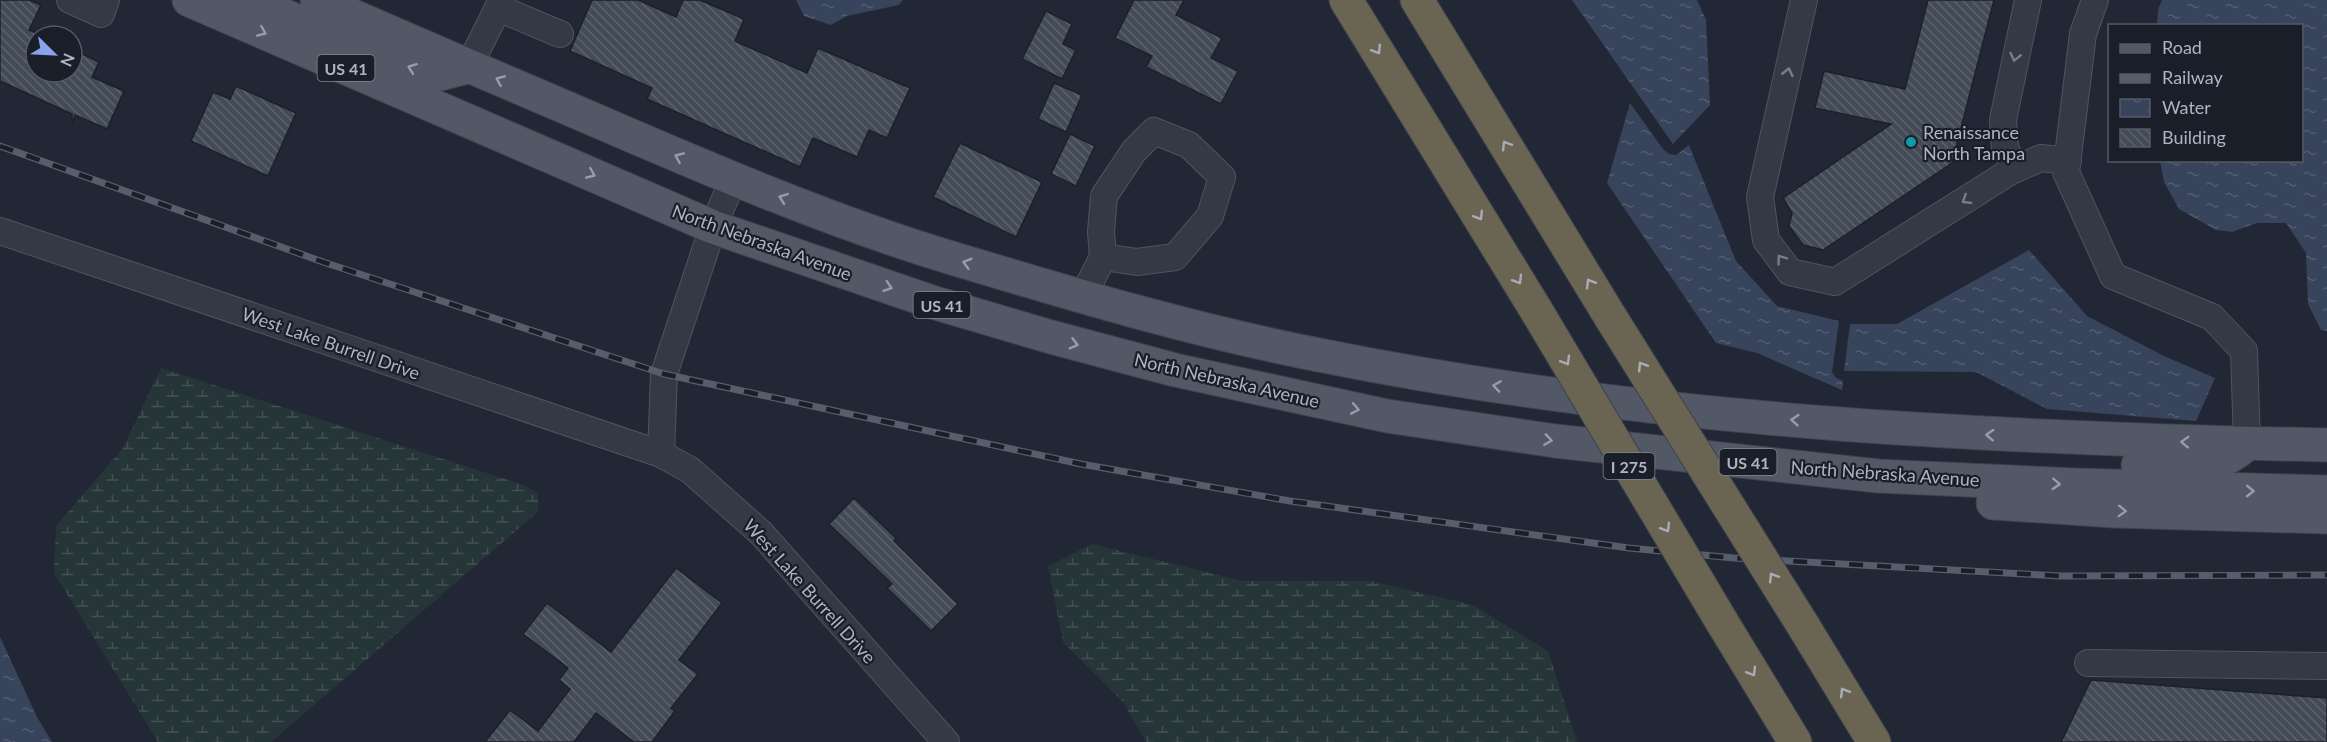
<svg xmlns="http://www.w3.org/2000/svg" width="2327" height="742" font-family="Lato,sans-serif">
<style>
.wetland{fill:url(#wetland-marsh)}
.water{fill:url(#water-ripples)}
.building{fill:url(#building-back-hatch);stroke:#1c202b;stroke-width:1.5}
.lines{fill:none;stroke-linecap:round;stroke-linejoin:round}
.minor-casing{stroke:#4f5460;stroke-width:28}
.major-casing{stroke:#3e424e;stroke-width:35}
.highway-casing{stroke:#3c414c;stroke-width:35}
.minor{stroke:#343945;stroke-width:26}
.major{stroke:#525865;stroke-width:33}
.highway{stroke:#6a6452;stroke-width:33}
.rail-casing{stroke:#575d6b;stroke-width:7}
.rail{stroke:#1a1e29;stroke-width:4.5;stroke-dasharray:14;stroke-linecap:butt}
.highway-bridge-casing{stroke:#3c414c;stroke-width:35;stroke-linecap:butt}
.highway-bridge{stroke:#6a6452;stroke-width:33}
.oneway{stroke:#989dab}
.oneway2{stroke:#a8acb7}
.oneway3{stroke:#787d8a}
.culture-dot{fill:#0f9aa8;stroke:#1a1e29;stroke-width:2}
.labels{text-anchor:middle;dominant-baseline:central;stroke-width:4.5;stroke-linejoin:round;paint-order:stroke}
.shield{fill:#1a1e29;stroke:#828794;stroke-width:1.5}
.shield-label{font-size:16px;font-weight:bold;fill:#afb4c2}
.poi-label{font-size:18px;fill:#afb4c2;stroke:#1a1e29;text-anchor:start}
.street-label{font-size:18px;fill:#afb4c2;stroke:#1a1e29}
</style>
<defs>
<pattern id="wetland-marsh" width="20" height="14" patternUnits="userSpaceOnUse" patternTransform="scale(1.5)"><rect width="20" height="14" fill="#263538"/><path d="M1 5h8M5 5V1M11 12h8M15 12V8" fill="none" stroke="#435053"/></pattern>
<pattern id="water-ripples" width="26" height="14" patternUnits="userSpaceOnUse" patternTransform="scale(1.5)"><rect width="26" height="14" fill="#38435c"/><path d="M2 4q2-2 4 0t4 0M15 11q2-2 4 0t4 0" fill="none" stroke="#525c72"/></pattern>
<pattern id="building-back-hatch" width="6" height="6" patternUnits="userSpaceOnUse" patternTransform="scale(1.5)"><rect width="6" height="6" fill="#434a58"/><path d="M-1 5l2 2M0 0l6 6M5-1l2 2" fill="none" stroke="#5c626e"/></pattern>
</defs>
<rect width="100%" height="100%" fill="#212734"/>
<g class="wetland">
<polygon points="161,368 524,485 538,494 538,512 271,742 158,742 54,573 56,526 123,448"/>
<polygon points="1092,544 1243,581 1370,581 1473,605 1548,651 1577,742 1146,742 1123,702 1063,642 1048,566"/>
</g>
<g class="water">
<polygon points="796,0 903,0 899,5 847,16 831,25 804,16"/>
<polygon points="1572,0 1697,0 1706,20 1710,105 1673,144"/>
<polygon points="2162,0 2327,0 2327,331 2321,330 2308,304 2306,253 2286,223 2257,223 2232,232 2216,230 2179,209 2164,182 2160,161 2302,160 2302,26 2157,25 2158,10"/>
<polygon points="1630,103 1663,149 1669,154 1676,155 1689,145 1736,261 1777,306 1839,321 1832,372 1836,378 1843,381 1842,390 1757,353 1716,343 1607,183"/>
<polygon points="2029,250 2087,316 2164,356 2215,378 2196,421 2047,409 1976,372 1844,371 1850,324 1897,324"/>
<polygon points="0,637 37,717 52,742 0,742"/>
</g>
<g class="building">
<polygon points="0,0 29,0 41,5 29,30 36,33 36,72 72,72 72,49 99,62 92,77 124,91 107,129 75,115 72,123 72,114 0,81"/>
<polygon points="592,0 638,0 676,17 683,0 700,0 744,19 735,41 807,73 818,48 910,88 887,138 869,130 857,157 813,138 800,167 647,99 652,88 570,51"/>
<polygon points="1134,0 1184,0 1176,15 1222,38 1211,58 1238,71 1221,104 1146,67 1152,56 1115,38"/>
<polygon points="1928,0 1994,0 1952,163 1823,250 1803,245 1789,226 1792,213 1783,198 1891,124 1815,108 1824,71 1905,89"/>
<polygon points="1046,11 1072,24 1063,44 1076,50 1062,79 1022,59"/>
<polygon points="1054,83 1082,95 1066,132 1038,119"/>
<polygon points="236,86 296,113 268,176 191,141 213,92 230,99"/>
<polygon points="1070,134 1095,146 1076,186 1051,174"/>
<polygon points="960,143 1042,182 1016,237 933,197"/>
<polygon points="854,498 896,538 894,541 958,604 931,631 887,588 892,584 829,524"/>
<polygon points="676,568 722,603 679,660 698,674 671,708 675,711 652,742 634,742 596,713 574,742 485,742 510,710 538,731 570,689 559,680 568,668 523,634 547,603 611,652"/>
<polygon points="2091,680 2327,698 2327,742 2061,742"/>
</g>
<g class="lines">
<defs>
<g id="minor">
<polyline points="70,0 101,14 106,0"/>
<polyline points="1804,0 1760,197 1766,240 1790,272 1835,282 2011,171 2041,158 2068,161"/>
<polyline points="2095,0 2083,34 2066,172 2113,276 2212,317 2244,351 2247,444"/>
<polyline points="498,8 560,34"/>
<polyline points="469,66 502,0"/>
<polyline points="2016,169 2005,148 2003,120 2028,0"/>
<polyline points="733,180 713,227 664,374 661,454 690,470 761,533 946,742"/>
<polyline points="0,231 661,454"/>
<polyline points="1083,296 1103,257 1101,232 1104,196 1134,151 1154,131 1189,145 1222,177 1210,216 1175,257 1137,262 1103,257"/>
<polyline points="2088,663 2327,666"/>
</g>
<g id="major">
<polyline points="189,0 713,227 932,302 1051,337 1175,370 1387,416 1555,441 1878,476 2076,485 2327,492"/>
<path d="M317,0C409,41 502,80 595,120C713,171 832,222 955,259C1075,295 1196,331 1319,355C1651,422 1989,438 2327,445"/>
<polyline points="229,17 241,6 263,6 306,25 425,72 440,74 467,67"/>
<path d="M2138,465C2175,466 2214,473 2243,447"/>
<polyline points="1993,503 2114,511 2327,517"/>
</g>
<g id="highway">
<polyline points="1346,0 1536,310"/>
<polyline points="1417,0 1611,318"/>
<polyline points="1722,622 1795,742"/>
<polyline points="1804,627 1874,742"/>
</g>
</defs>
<use href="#minor" class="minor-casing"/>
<use href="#major" class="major-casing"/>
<use href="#highway" class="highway-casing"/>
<use href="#minor" class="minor"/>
<use href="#major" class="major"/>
<use href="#highway" class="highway"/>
<defs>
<polyline id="rail" points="0,146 323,262 664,374 1081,464 1290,501 1629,548 1734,558 2061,576 2327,575"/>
</defs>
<use href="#rail" class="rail-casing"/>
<use href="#rail" class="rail"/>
<defs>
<g id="highway-bridge">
<polyline points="1536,310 1722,622"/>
<polyline points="1611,318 1804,627"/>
</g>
</defs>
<use href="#highway-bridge" class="highway-bridge-casing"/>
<use href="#highway-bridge" class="highway-bridge"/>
</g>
<defs><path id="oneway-chevron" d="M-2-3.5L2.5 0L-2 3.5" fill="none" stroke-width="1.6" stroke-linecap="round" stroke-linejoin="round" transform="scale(1.5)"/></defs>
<g class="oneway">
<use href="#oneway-chevron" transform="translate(262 32) rotate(23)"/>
<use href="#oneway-chevron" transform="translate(412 68) rotate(-159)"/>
<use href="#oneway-chevron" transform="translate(500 80) rotate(-157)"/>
<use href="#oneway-chevron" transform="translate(679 157) rotate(-156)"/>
<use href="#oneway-chevron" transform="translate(591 174) rotate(23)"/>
<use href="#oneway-chevron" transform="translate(783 198) rotate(-160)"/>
<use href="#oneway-chevron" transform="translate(967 263) rotate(-164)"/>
<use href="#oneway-chevron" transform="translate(888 287) rotate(19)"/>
<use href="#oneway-chevron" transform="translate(1074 344) rotate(15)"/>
<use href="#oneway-chevron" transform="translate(1497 386) rotate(-172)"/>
<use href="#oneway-chevron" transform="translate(1355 409) rotate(11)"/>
<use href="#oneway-chevron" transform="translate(1795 420) rotate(-175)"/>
<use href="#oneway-chevron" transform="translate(1990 435) rotate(-177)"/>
<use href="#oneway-chevron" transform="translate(1548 440) rotate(8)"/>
<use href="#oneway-chevron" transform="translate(2185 442) rotate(-178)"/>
<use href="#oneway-chevron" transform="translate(2056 484) rotate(3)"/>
<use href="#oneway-chevron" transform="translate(2250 491) rotate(1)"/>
<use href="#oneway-chevron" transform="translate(2122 511) rotate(2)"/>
</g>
<g class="oneway2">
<use href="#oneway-chevron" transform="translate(1377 50) rotate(58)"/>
<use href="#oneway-chevron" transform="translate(1506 145) rotate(-121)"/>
<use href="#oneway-chevron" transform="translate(1479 216) rotate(58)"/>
<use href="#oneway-chevron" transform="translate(1518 280) rotate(59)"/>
<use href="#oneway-chevron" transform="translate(1590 283) rotate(-121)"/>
<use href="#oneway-chevron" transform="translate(1566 361) rotate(59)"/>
<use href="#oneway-chevron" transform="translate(1642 366) rotate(-122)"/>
<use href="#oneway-chevron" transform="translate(1666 528) rotate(59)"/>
<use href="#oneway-chevron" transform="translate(1773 577) rotate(-122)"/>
<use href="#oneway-chevron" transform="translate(1752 672) rotate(59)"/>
<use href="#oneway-chevron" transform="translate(1844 692) rotate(-122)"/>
</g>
<g class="oneway3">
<use href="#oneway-chevron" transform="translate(2015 57) rotate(103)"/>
<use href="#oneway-chevron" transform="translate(1788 72) rotate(-77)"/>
<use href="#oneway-chevron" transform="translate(1966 200) rotate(148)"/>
<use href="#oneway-chevron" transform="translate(1781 259) rotate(-126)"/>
</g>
<circle class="culture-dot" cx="1911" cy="142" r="6"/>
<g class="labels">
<g class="shield">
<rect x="317.5" y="55" width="57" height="26" rx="4.5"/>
<rect x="913.5" y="292" width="57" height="26" rx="4.5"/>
<rect x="1719.5" y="449" width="57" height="26" rx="4.5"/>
<rect x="1603.5" y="453" width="51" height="26" rx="4.5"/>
</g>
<g class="shield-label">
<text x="346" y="68">US 41</text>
<text x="942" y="305">US 41</text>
<text x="1748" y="462">US 41</text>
<text x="1629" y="466">I 275</text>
</g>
<g class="poi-label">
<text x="1923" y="132">Renaissance<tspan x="1923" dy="21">North Tampa</tspan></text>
</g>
<g class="street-label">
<text transform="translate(762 242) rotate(20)">North Nebraska Avenue</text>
<text transform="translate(331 343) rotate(19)">West Lake Burrell Drive</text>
<text transform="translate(1227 380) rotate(13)">North Nebraska Avenue</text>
<text transform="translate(1885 473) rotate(4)">North Nebraska Avenue</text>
<text transform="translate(810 591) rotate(48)">West Lake Burrell Drive</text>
</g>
</g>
<rect x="2108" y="24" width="195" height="138" fill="#1a1e29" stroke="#565a66" stroke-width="1.5"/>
<rect x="2120" y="44" width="30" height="9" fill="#525865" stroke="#565a66" stroke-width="1.5"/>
<text x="2162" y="54" font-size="18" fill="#afb4c2">Road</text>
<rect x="2120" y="74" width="30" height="9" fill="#575d6b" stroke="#565a66" stroke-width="1.5"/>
<text x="2162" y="84" font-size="18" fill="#afb4c2">Railway</text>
<rect x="2120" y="99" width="30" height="18" fill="url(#water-ripples)" stroke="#565a66" stroke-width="1.5"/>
<text x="2162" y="114" font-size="18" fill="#afb4c2">Water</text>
<rect x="2120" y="129" width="30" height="18" fill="url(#building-back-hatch)" stroke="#565a66" stroke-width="1.5"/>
<text x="2162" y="144" font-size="18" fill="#afb4c2">Building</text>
<g transform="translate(54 54) rotate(114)"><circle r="28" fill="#1a1e29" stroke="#565a66" stroke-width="1.5"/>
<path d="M0-4.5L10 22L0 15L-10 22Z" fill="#89a3ec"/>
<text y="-9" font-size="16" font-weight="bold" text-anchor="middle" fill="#afb4c2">N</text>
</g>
</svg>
